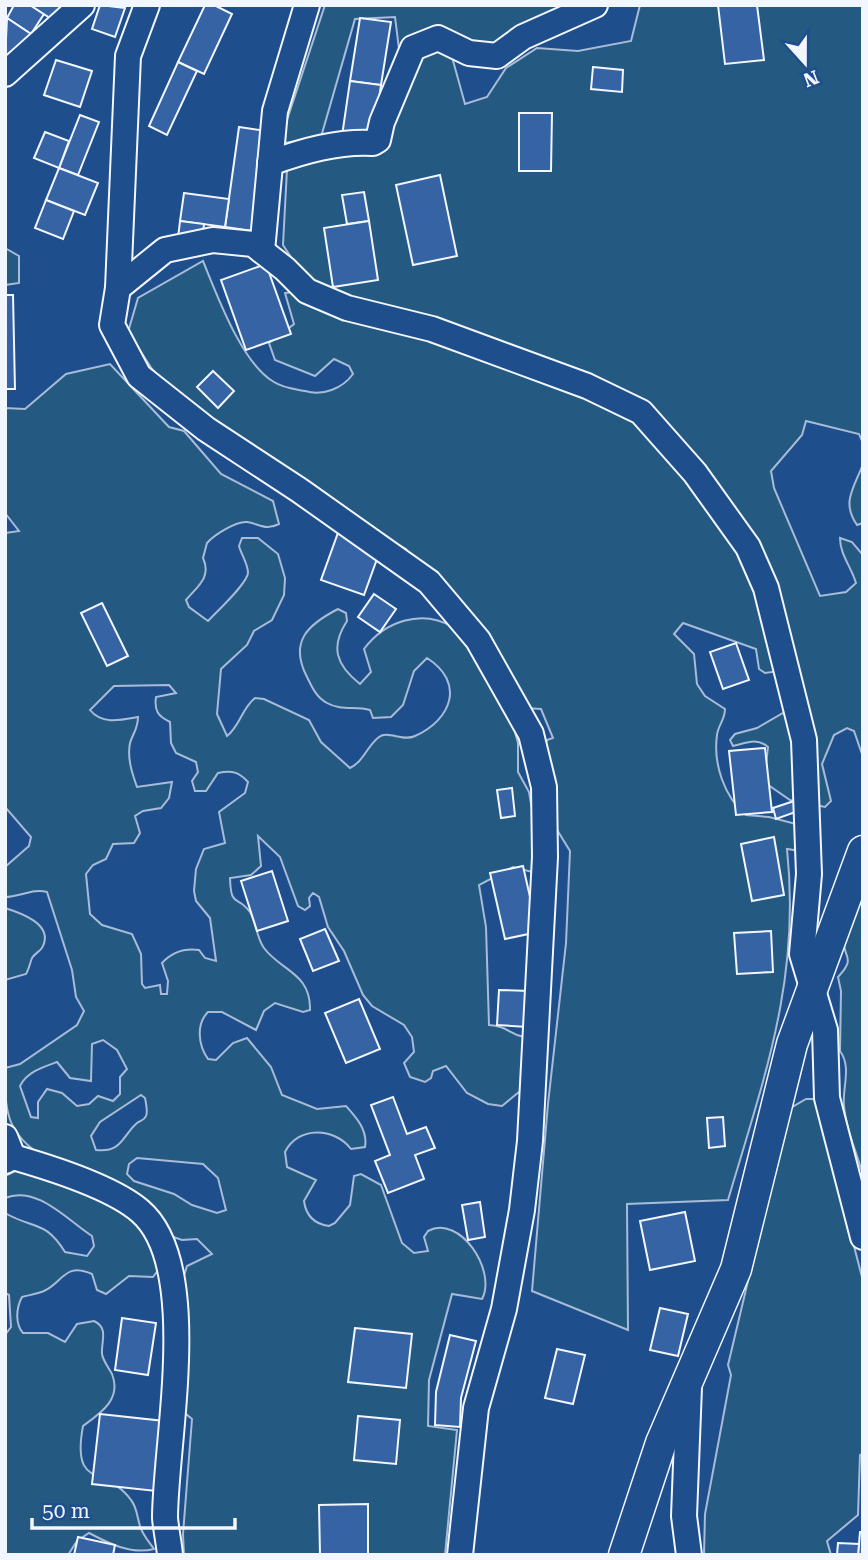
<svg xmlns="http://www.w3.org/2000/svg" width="868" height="1560" font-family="'Roboto Serif',serif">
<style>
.green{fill:#245a82;stroke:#a8bbd7;stroke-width:2;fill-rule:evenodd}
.building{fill:#3563a3;stroke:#f2f6ff;stroke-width:2}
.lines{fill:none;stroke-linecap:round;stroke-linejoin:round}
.minor-casing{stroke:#f2f6ff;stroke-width:28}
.tertiary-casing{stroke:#f2f6ff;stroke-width:33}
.minor{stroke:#1f4e8c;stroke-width:24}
.tertiary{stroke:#1f4e8c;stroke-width:30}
</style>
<rect width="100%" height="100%" fill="#1f4e8c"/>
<g class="green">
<path d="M325,5H586L487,48L452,57L465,104L487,97L506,68L537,48L578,51L631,41L640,5H863V443L859,434L806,421L802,435L771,471L774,488L820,596L846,592L856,583C851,566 840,555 840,538L852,542L863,555V757L854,731L847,728L834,735L822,764L831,801L825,807L790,800L764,782L768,747C757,737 746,743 733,746L730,740L735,734L757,728L793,707L779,671L765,673L759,669L756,649L683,623L674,634L694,654L697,684L705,696L725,709C725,720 718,725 717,735C713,763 724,797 746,815L769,817L800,825L801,851L787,849C801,979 764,1078 728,1200L627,1204L628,1330L532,1291L548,1104L566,943L570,851L551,820L545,747L547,740L553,738L541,709L526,708L514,728L518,743V772L529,792L536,832V873L513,867L479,885L486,927L489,1025C508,1026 508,1034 524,1037L525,1087L502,1106L488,1104L467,1093L446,1066L433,1071L431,1078L425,1082L410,1077L404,1063L414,1052L412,1037L404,1025L372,1006L363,995L344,951L328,927L319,897L313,893L309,898L310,906L305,910L298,906L280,857L258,836L261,866L251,875L230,878C231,909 237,894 250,912C257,923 256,937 264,948C281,971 311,973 310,1010L303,1012L275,1003L264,1011L256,1030L222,1012H208C196,1024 198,1045 208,1059L216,1060L233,1043L247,1038L271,1067L282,1095L317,1109L346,1106C356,1117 368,1130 365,1147L351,1149C334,1127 298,1126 285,1152L287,1167L316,1180L304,1201C306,1216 314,1224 329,1226L335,1223L350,1205L354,1176L361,1174L381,1185L402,1243L414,1253L428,1251L424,1237L428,1231C460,1214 497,1271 482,1299L452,1294L429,1380L428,1426L457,1430L445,1555H184L183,1534L192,1419L180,1409L183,1279L187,1266L212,1254L197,1239L182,1240L168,1235L159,1269L153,1277L129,1276L106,1294L97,1290L92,1274C65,1262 63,1282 44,1291C37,1294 29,1295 22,1297C16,1308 15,1324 23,1333H48L65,1342L77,1324L94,1321C109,1328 101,1341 102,1354C103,1361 109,1368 112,1374C122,1399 101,1413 83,1426C71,1491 106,1465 131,1500C137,1507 137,1517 140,1526C142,1534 149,1542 154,1549C131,1555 108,1543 89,1533L77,1541L68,1555H5V1335L11,1327L9,1295L5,1293V1213C35,1230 45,1220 65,1252L87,1256L94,1246L92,1236C67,1220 37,1185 5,1198V1176L44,1157C5,1133 5,1110 5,1068L20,1064L77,1025L84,1011L76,997L72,970L47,892C34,888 19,897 5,897V867L29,846L31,837L5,807V533L19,531L5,513V408L25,409L66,374L110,364L169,427L184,431L221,474L273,501L279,524C265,531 260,524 247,522C236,521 214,535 207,543L203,558C212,577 197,587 186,600L189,607L208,621C217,611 247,584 248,573C248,564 241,554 239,546L242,538H258L278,554L285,578L284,595L272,620L254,631L247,645L221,669L217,714L227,736C240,726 242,708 255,698L264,699L309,720L321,742L350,768C364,761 367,746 379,737C388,730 403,742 415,736C451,720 466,683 427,658L414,671L403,705L391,717L373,718L370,710C355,706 341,711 327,703C316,697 312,687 307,677C289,642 307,625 338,609L346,613L347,621C330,647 336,665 360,684L371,672L364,649C384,622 421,608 453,627L406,549L353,520L199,418L152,369L128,332L138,298L203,261C217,295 242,364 274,382C283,388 295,389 305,391C323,396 342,389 353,374L349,366L334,359L315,376L275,360L269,343L294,324L285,293L293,292L296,265L283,245L287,169L382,145L402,73L395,17L355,19L321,137L279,144ZM169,685L176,693L156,697C154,711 158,716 170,722L171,743L176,753L196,762L198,772L192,781L195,791H206L218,773C232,770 239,772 248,782L245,793L219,812L225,843L204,849L196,869L194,891L196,901L210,918L216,961L205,958L199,950C184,948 172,952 162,963L168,981L167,994H161L160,985L145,988L142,984L141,954L132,934L102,925L90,914L86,874L93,865L106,859L113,844L134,843L140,833L135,816L143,811L161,808L169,798L172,782L137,787C132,773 127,758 130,743C133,733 138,729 138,717C121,720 102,725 90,710L114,686ZM103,1040L117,1050L127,1069L120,1077V1094L113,1101L98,1096L89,1104L77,1106L62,1093L47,1089L38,1102V1118L31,1117L20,1086C27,1072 43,1067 57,1062L70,1078L91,1081L92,1044ZM141,1095L145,1098C146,1103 148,1112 146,1116C144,1121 141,1120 137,1123C122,1136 122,1153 96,1150L91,1136L100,1122ZM137,1158L203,1164L218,1178L226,1210L217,1213L192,1205L174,1194L134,1181L127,1174L129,1164Z"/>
<polygon points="5,248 19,256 19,283 5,285"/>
<path d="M863,464V523L857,525C841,502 854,488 863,464Z"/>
<path d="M863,891V1176C857,1152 846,1131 844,1106C842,1088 852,1067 840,1051L841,991L838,977C858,956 841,958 844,937C846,922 857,905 863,891Z"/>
<path d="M5,908C21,913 53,924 43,946C41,951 35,953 32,958C30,963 29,969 26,974L5,980Z"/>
<polygon points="806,1099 816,1099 863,1281 863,1453 860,1455 858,1515 827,1541 831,1555 704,1555 705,1514 731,1375 728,1365 789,1109"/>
</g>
<g class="building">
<polygon points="14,5 30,5 44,14 31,34 7,18"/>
<polygon points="30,5 62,5 53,20"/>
<polygon points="100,5 125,8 115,37 92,29"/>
<polygon points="205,5 214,5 232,14 204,74 178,62"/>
<polygon points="718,5 757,5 764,60 725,64"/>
<polygon points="7,18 31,34 13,63 5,59"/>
<polygon points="360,18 391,22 381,85 350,81"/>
<polygon points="56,60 92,71 80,107 44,95"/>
<polygon points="178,62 197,71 167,135 149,126"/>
<polygon points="593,67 623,70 622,92 591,89"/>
<polygon points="350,81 381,85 373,141 342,136"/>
<polygon points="519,113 552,113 551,171 519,171"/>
<polygon points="80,115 99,122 78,175 59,168"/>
<polygon points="239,127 267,131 253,231 225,227"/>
<polygon points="45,132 69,141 59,168 34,158"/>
<polygon points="59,168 98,183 85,215 46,200"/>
<polygon points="440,175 457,256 413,265 396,185"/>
<polygon points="364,192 369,221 347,224 342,195"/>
<polygon points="184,193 229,199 225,227 180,221"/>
<polygon points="46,200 74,211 63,239 35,228"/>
<polygon points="180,221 204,224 202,241 178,238"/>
<polygon points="369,221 378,280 333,287 324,228"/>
<polygon points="266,264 291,334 246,350 221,280"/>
<polygon points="5,295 13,295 15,389 5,389"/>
<polygon points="213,371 234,391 218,408 197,387"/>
<polygon points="339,530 382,545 364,595 321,580"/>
<polygon points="374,594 396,609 380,632 358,617"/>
<polygon points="102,603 128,656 107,666 81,613"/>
<polygon points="736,643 749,680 723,689 710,652"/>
<polygon points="765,748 772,812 736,815 729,751"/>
<polygon points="512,788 515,816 501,818 497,790"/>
<polygon points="800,799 804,809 776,819 773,808"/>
<polygon points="774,837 784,895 752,901 741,844"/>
<polygon points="523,866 538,932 505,939 490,873"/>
<polygon points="272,871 288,921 257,931 241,881"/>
<polygon points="325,929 339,961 313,971 300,939"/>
<polygon points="771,931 773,972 737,974 734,933"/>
<polygon points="499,990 530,991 527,1027 497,1025"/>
<polygon points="359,999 380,1049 346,1063 325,1013"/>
<polygon points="393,1097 407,1134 426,1127 435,1148 415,1155 424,1179 388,1193 375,1161 390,1155 371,1105"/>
<polygon points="723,1117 725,1146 709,1148 707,1118"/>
<polygon points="480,1202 485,1237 468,1240 462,1205"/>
<polygon points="685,1212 695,1261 650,1270 640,1221"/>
<polygon points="660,1308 688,1314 678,1356 650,1350"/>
<polygon points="122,1318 156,1323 148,1375 115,1370"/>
<polygon points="355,1328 412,1334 406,1388 348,1382"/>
<polygon points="450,1335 476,1341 461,1398 460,1427 435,1425 436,1392"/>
<polygon points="557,1349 585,1355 573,1404 545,1398"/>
<polygon points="100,1414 164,1421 156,1491 92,1484"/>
<polygon points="358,1416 400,1420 396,1464 354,1460"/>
<polygon points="368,1504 368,1554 320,1554 319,1505"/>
<polygon points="860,1532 863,1532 863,1555 858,1555"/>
<polygon points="78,1537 115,1545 113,1555 74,1555"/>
<polygon points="838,1543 859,1544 858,1555 837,1555"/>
</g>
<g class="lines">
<defs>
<g id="minor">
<polyline points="5,74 82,5"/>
<path d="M270,163C303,151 338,141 373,143L378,140L382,122L413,48L438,38L469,53L497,56L523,37L595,5"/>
<polyline points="262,251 275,111 307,5"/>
<polyline points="118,288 128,56 147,5"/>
<polyline points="5,1137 13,1157"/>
<path d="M5,1161L13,1157C48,1167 112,1187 140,1211C203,1265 165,1443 165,1518C166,1530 169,1543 170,1555"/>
<polyline points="689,1387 684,1516 689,1555"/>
<polyline points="460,1555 476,1408 504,1309 522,1210 530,1141 545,857 544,787 531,734 478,640 429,582 299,490 206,429 139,376 112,325 118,288 165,250 213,240 253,244 285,269 307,291 347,308 432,329 587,386 641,412 695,473 748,547 766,588 804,740 809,874 802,954 825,1030 827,1098 863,1237"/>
</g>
<polyline id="tertiary" points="624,1555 661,1443 736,1269 792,1044 863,851"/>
</defs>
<use href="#minor" class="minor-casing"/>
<use href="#tertiary" class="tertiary-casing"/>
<use href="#minor" class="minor"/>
<use href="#tertiary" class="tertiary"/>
</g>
<rect width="868" height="1560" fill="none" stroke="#f2f6ff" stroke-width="14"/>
<g transform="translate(805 63) rotate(159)" stroke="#1f4e8c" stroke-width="5" paint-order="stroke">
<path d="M0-5L12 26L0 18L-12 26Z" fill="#f2f6ff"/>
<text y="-10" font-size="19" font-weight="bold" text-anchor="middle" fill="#f2f6ff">N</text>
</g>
<path d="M32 1518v10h203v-10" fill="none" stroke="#f2f6ff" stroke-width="3.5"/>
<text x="42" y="1518" font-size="21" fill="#f2f6ff" stroke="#1f4e8c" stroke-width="5" paint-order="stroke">50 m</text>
</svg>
